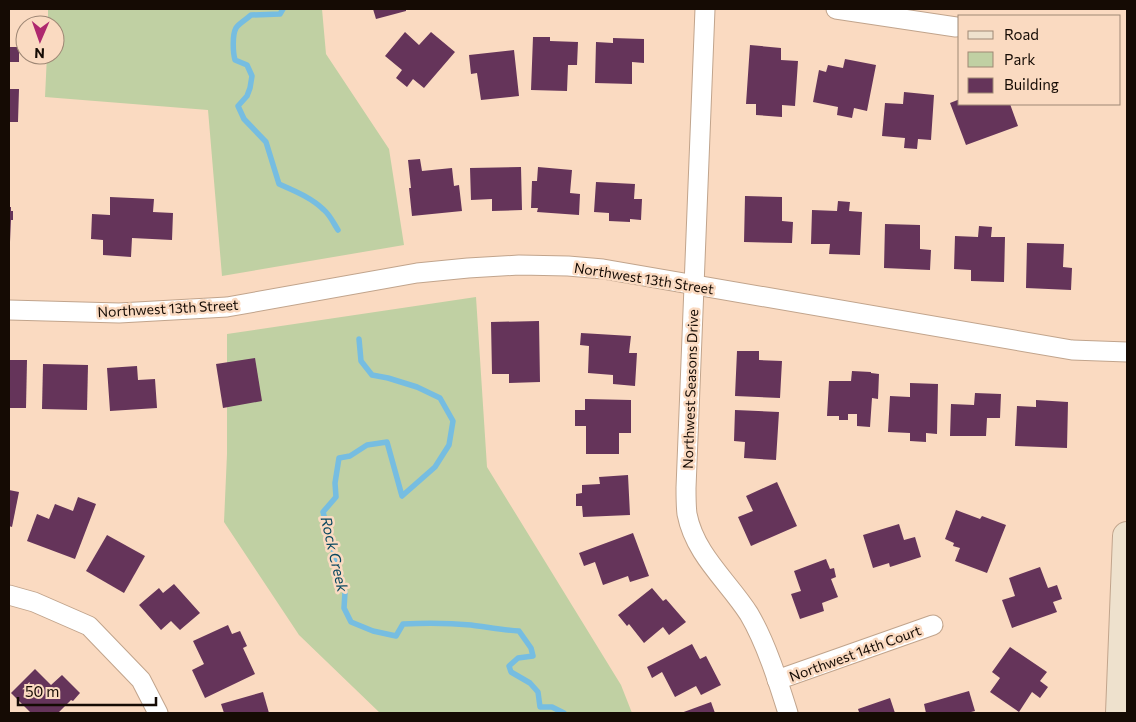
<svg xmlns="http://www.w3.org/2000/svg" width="1136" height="722" font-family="Commissioner,sans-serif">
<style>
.green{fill:#c0d0a3}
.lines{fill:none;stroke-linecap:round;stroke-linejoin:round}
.stream{stroke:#76bde1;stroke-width:5.5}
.building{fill:#65345a}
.street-casing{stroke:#c1a48c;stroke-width:21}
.secondary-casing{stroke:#c1a48c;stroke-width:30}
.street{stroke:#fff;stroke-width:19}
.secondary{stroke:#eee1cd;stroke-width:28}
.labels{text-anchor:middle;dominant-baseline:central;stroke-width:5;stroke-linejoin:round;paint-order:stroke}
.street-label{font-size:14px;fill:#150b04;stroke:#fadac1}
.water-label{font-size:15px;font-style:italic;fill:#08465f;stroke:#fadac1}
</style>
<rect width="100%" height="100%" fill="#fadac1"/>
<g class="green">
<polygon points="48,9 322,9 326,54 389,149 404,245 222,276 208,110 45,97 47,55 55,55 55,25 48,25"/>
<polygon points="476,297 487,467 621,685 632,713 380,713 299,635 224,522 227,454 227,334"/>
</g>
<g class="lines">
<g class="stream">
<path d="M283,9L280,14L251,15C247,19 239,23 236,28C232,35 233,53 235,60L247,65L252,76L250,88L247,96L238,106L244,119L266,142L279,184C295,191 312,198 324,210C330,215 334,224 338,230"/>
<path d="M359,339L361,361L372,375L388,378L417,387L440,398L453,421L449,445L435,467L402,496L387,442L367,445L350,456L339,458L335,483L336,497L323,512L345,592L344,608L351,622L373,631L396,636L403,624C426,623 448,623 471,625C487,627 503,630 519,631L531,648L533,656L518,658L509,666L511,672L530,683L538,692L540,707H552L564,713"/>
</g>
</g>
<g class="building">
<polygon points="373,9 406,9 406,11 376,19"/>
<polygon points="405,32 419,45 431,32 455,52 424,88 413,79 407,87 396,78 402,70 385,56"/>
<polygon points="533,37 550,37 550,41 578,42 577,65 568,65 567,91 531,90"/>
<polygon points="613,38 644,39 644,63 632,62 632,84 595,83 596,42 613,43"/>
<polygon points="750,45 781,48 781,60 798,61 795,106 782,105 782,117 756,115 756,104 746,104"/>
<rect x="9" y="47" width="10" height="15"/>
<polygon points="514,50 519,96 481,100 477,73 471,74 469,55"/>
<polygon points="845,59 876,65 867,111 854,108 852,118 837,115 838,107 813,102 819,70 826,72 828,65 843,68"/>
<polygon points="9,89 19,89 18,122 9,122"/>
<polygon points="904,92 934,95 931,140 918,139 917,149 904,148 905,138 882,136 885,103 903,104"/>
<polygon points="960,99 960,104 1010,104 1018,126 966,145 950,103"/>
<polygon points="420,159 422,171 452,168 454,186 459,185 462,211 412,216 409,188 411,188 408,160"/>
<polygon points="521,167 522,210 492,211 492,199 471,200 470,168"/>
<polygon points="538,167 572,170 570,193 580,194 579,215 537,212 538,208 531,208 532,181 537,181"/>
<polygon points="596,182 635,184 634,199 642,199 641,220 630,219 630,222 609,221 609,213 594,212"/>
<polygon points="745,196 782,197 782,221 793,222 792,243 744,242"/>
<polygon points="110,197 154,199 153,212 173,213 172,240 132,238 131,257 103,255 103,240 91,239 92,214 110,215"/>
<polygon points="838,201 850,202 849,211 862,212 860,255 829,254 830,244 811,244 812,210 837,211"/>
<polygon points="9,207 11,207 11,211 13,211 13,220 11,220 10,242 9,242"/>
<polygon points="885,224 920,225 920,249 931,250 930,270 884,268"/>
<polygon points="979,226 992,227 991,237 1005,237 1004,282 971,281 971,270 954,269 955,236 978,237"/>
<polygon points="1027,243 1064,244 1063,267 1072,268 1071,290 1026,288"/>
<polygon points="539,321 540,382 509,383 509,374 492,374 491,322"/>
<polygon points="581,333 631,336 629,353 637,353 635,386 613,384 613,375 588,373 589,346 580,345"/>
<polygon points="737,351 759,351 759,360 782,361 780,398 735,396"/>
<polygon points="255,358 262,401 223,408 216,364"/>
<polygon points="9,360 27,360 26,408 9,408"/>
<polygon points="43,364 88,365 87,410 42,409"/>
<polygon points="137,366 138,380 155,379 157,408 110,411 107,368"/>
<polygon points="852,371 871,372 871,373 879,374 878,399 872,398 870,427 857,426 857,414 848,414 848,420 839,420 839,416 827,416 829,381 851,381"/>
<polygon points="910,383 938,384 937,434 926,433 926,442 910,441 910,433 888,432 890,396 910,397"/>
<polygon points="975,393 1001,394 1000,418 987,418 986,436 950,436 951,404 974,405"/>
<polygon points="585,399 631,400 631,433 619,433 619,454 586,454 586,426 575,426 575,410 585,410"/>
<polygon points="1036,400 1068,402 1067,448 1015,446 1017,406 1036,407"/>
<polygon points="735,410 779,412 776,460 744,458 745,442 734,441"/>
<polygon points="628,475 630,515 583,517 582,506 576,506 576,494 582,493 582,485 600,484 599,477"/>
<polygon points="777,482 797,526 751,546 738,517 753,511 746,496"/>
<polygon points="9,490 19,492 12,527 9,526"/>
<polygon points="78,497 96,504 75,559 27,541 37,514 49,519 55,504 73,511"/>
<polygon points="956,510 980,519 982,516 1006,525 987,573 955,561 960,548 953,546 954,543 945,539"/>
<polygon points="899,524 904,540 915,537 921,557 890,567 889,563 873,568 863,535"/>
<polygon points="633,533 649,576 630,582 628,576 603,585 595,562 584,566 579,553"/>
<polygon points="107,535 145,556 124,593 86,571"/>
<polygon points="826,559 830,569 834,568 836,577 831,579 838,597 822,603 824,611 800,619 791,594 801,591 794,571"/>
<polygon points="1040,567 1048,588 1057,585 1062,599 1053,602 1057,612 1012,628 1002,600 1015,596 1009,578"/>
<polygon points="174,584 200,613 180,630 171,621 161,630 139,605 159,588 163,593"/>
<polygon points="652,588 663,601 666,599 686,622 669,635 663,627 644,643 629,624 627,626 618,615"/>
<polygon points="228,625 232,634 240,631 247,646 243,648 255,674 205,698 192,670 204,664 193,641"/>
<polygon points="692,644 700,659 706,656 721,685 701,695 696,686 675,697 662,672 652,678 647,667"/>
<polygon points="1010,647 1047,672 1040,681 1048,687 1040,698 1032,692 1019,712 990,692 1000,678 992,672"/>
<polygon points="35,669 51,685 62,675 80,693 73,701 71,700 58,713 31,713 11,693"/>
<polygon points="969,691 975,711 967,713 926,713 924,704"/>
<polygon points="263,692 269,713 224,713 221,704"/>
<polygon points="890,698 895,713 855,713 859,712 858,709"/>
<polygon points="711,702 715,713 681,713"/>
</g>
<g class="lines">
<defs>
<g id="street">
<path d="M705,9L686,488C686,496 686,506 687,514C695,555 728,581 749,614C766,643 778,681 788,713"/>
<polyline points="836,9 956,27"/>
<polyline points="9,310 119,313 227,307 417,273 468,268 519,265 568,266 603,269 1072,350 1127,352"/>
<polyline points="9,595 34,602 89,626 141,680 158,713"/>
<polyline points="777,680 933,625"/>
</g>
<polyline id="secondary" points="1120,713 1127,536"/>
</defs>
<use href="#street" class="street-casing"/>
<use href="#secondary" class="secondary-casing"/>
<use href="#street" class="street"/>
<use href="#secondary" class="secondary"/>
</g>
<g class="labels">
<g class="street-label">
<text transform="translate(644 278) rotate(9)">Northwest 13th Street</text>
<text transform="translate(168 308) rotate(-3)">Northwest 13th Street</text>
<text transform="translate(690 389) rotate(-88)">Northwest Seasons Drive</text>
<text transform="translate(855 653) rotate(-20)">Northwest 14th Court</text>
</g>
<g class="water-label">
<text transform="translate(335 554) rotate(77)">Rock Creek</text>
</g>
</g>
<rect width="1136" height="722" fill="none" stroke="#150b04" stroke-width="20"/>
<rect x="958" y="15" width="162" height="90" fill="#fadac1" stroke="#9e8775"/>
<rect x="968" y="31" width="25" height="8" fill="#eee1cd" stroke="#9e8775"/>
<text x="1004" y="40" font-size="15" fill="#150b04">Road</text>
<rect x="968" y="52" width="25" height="15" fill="#c0d0a3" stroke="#9e8775"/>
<text x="1004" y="65" font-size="15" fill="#150b04">Park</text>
<rect x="968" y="78" width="25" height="15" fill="#65345a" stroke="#9e8775"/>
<text x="1004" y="90" font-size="15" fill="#150b04">Building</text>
<g transform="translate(40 40) rotate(182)"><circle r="24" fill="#fadac1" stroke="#9e8775"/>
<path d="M0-4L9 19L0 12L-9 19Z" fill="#ae286e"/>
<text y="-8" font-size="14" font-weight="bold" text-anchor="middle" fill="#150b04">N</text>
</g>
<path d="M18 697v8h138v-8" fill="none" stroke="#150b04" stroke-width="2.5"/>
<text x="25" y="697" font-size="15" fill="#150b04" stroke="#fadac1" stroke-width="4" paint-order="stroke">50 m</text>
</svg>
